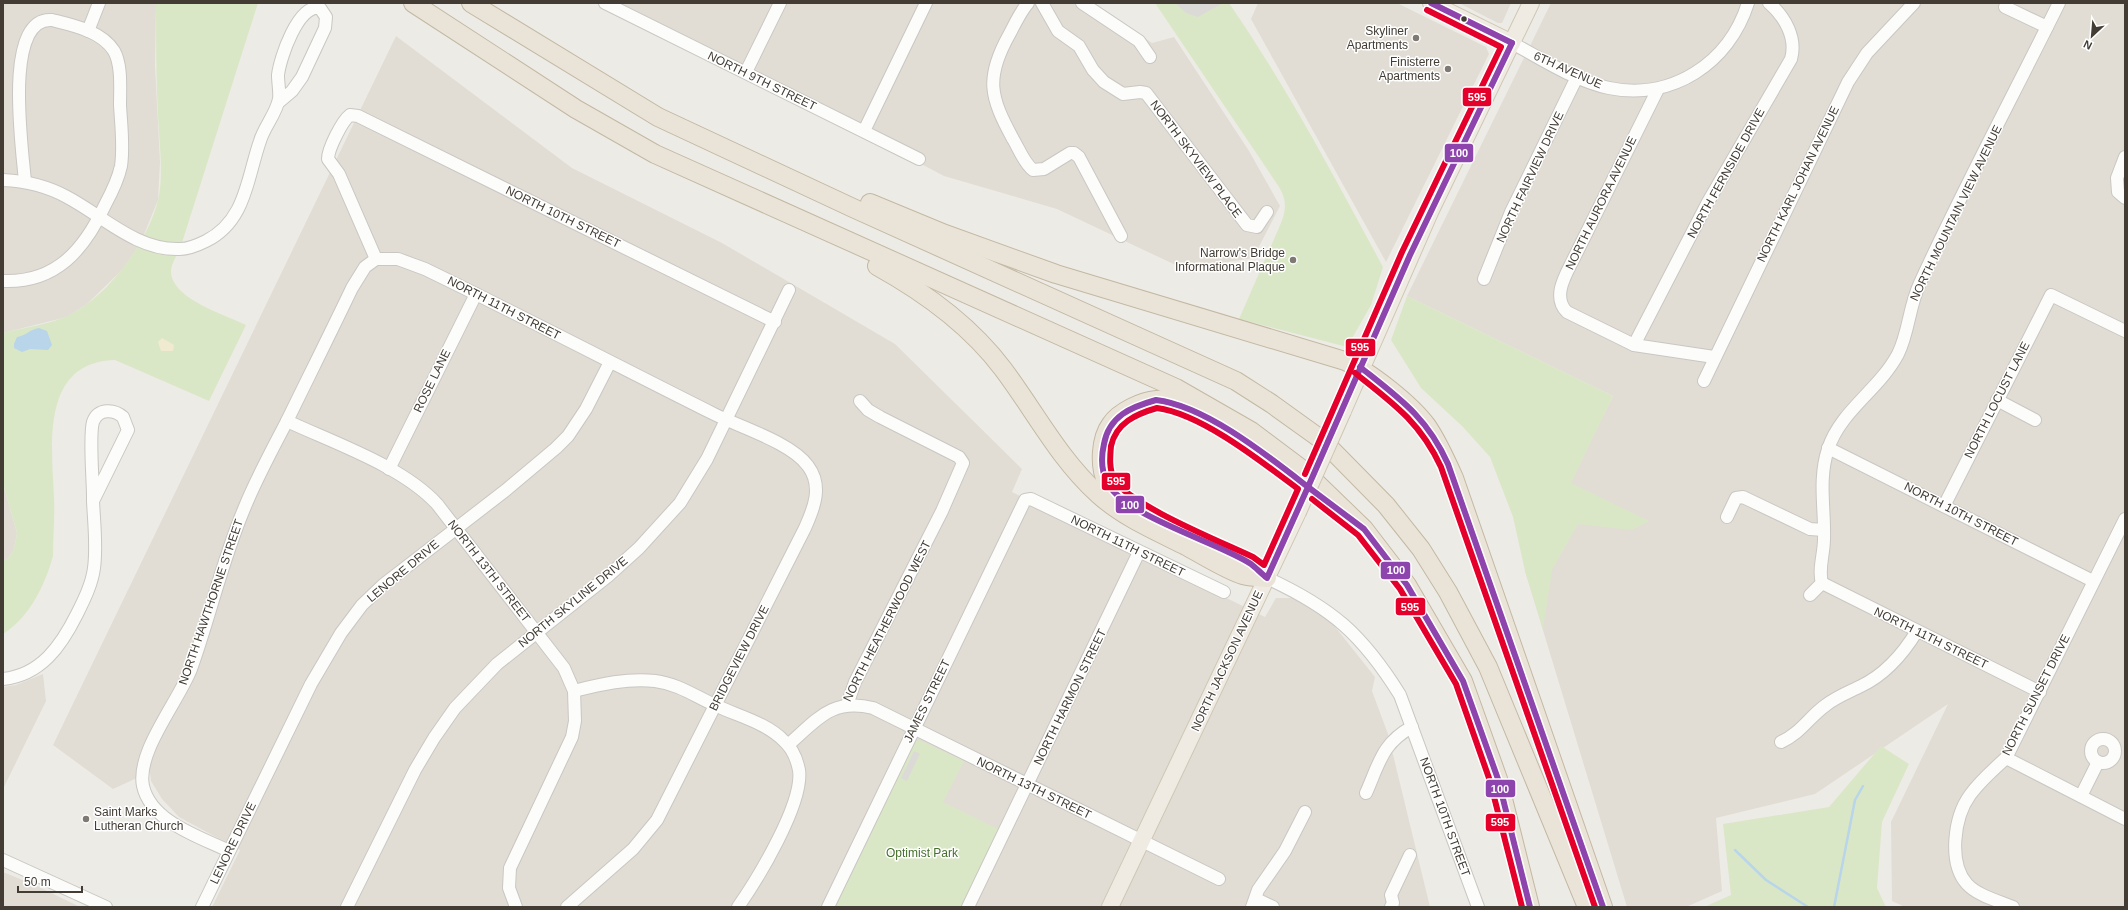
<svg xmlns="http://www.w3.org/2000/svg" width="2128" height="910" font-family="Arial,sans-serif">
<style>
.residential{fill:#e1ddd4}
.green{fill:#dae7c7}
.sand{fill:#f0ead1}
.parking{fill:#dcdad6}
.water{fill:#b8d5e9}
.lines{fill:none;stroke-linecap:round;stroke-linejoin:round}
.stream{stroke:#b8d5e9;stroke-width:2.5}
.minor-casing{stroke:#c9c7c2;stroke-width:14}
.major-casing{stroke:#cec7b5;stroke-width:18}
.highway-casing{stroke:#c3b8a3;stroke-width:20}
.minor{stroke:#fcfcfb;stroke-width:12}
.major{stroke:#efebe3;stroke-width:16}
.highway{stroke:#eae4d8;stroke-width:18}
.major-bridge-casing{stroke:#cec7b5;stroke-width:18;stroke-linecap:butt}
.major-bridge{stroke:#efebe3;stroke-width:16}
.bus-1-casing{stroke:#fff;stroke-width:9}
.bus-2-casing{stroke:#fff;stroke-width:9}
.bus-1{stroke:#8e44ad;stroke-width:6}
.bus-2{stroke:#e4002b;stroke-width:6}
.bus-dot{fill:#423c34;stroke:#fff;stroke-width:1.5}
.poi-dot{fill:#7e7972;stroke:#fff;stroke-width:1.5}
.labels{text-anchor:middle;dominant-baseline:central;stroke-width:3;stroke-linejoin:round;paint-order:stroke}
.poi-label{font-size:12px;fill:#423c34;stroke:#fff;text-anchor:end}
.street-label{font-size:12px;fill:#423c34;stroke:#fff}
.park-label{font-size:12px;fill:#456f2c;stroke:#fff}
.line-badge{stroke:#fff;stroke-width:1.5}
.badge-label{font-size:11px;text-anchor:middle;font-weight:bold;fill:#fff}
</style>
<rect width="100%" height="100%" fill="#edebe6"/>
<g class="residential">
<polygon points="3,3 156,3 155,66 160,162 158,200 141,242 123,269 87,304 67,317 3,333"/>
<polygon points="615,3 1093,3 1152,43 1174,37 1249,151 1280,206 1253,258 1184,269 1057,209 944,176"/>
<polygon points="1258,3 1397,3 1486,47 1489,54 1386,262 1251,19"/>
<polygon points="1459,3 1511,3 1502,23 1498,23"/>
<polygon points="1551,3 2125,3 2125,907 1905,907 1892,901 1891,822 1948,704 1815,794 1716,818 1722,891 1686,907 1627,907 1525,571 1613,396 1407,296"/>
<polygon points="396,36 572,168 722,243 895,344 1022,469 1012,492 1265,617 1276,598 1293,598 1332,623 1375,677 1372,691 1388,734 1430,907 212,907 240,850 179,817 162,799 151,781 150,772 113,789 53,745"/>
<polygon points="3,484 17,533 14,549 9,557 3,562"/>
<polygon points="43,674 46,701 3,789 3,687 16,685"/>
<polygon points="3,872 37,886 80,907 3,907"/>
</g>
<g class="green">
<path d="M156,3H258L180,249C176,257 171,264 171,272C172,299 226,315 246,325L209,401L115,360C40,362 52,447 54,497C55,517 53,536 53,556C45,585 30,617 3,634V562L9,557L14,549L17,533L3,484V333C22,328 51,324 67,316C107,298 148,242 158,200C164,176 159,140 158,115C156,78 156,40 156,3Z"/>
<path d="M1155,3H1229C1288,89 1334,176 1383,267L1371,305L1347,347L1239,319L1281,223C1286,210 1287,200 1279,187Z"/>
<polygon points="1407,296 1613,396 1571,483 1649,521 1632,530 1578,524 1552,570 1543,629 1525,571 1513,517 1490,457 1463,427 1421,388 1391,340"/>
<polygon points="919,740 964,761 943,802 1000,830 962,907 835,907 914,742"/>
<polygon points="1881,746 1909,764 1882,822 1877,888 1886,907 1704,907 1731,895 1723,824 1829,807"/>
</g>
<polygon class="sand" points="162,338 174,345 173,351 161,351 158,342"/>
<g class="parking">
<polygon points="1175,3 1223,3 1198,17 1186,13"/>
<polygon points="914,751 920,754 907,781 901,778"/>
</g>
<path class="water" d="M39,328L47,331L52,345L48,350L30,349L22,352L14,348V344L17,337C26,336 30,329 39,328Z"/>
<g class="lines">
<g class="stream">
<polyline points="1735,850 1766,880 1808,907"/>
<polyline points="1834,907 1855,800 1863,786"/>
</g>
<defs>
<g id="minor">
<polyline points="605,3 919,159"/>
<path d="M1028,3C1020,12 1015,24 1009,35C985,78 990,97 1013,139C1019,149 1024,163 1033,170L1044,169L1070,153H1074L1079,157L1121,236"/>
<polyline points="1042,3 1058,31 1079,46 1093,70 1104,82 1123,94 1140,92 1146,93 1247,225 1257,227 1267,212"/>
<polyline points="1082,3 1139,41 1150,57"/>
<polyline points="2005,7 2047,27"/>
<polyline points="88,31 99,3"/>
<path d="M1512,43C1542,59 1575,81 1609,88C1672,101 1729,63 1748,3"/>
<polyline points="746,72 780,3"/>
<path d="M1658,89L1573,260C1565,276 1552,297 1567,312L1634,345L1714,357"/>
<polyline points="864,131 926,3"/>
<polyline points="2125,157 2117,178 2118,192 2125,198"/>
<path d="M3,180C25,181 47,186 67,197C103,216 137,251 180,249C189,249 198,245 206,241C246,221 247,178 260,141C264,127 276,114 279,99C280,92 278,83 278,75C280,58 298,4 320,8L326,17L325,28L302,77L292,91L279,102"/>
<polyline points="1484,279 1511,212 1577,77"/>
<path d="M3,281C56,283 84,250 105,205C112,192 118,180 121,166C124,146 121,124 120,105C120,88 122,65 114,51C102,31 72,25 52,20C2,16 23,153 25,182"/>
<path d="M1634,345L1708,202L1791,59C1797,38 1785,17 1769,3"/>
<polyline points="1704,381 1848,82 1867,53 1914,3"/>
<polyline points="1997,400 2035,420"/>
<path d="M287,421C334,443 402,466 437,504L564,668L574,691L575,721L572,737L510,868L509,888L516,907"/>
<polyline points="1828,448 2093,581"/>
<polyline points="389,469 476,294"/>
<polyline points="1944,506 2051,295 2125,331"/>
<polyline points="1727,517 1736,498 1743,497 1810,529 1824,530"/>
<path d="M1267,578C1332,608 1362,634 1400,695L1478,907"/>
<path d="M1822,583C1818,569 1824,554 1824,539C1825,508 1818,480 1828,449C1841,410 1879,390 1898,354C1909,332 1909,306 1920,283C1963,189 2013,96 2059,3"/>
<polyline points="1822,583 2040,692"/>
<polyline points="1810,595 1822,583"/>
<path d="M3,679C41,675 61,646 77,614C84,600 92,584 94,568C97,546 94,523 93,501V496C93,480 89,435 93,422C98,408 114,409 123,417L128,430L93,501"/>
<path d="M574,691C601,684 628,678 655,681C679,684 696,697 717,706C738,716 767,723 784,741C792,748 797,760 799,770C804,803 757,880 738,907"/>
<polyline points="847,705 855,682 942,511 963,463 959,457 880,417 868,410 860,401"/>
<circle cx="2103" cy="751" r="12"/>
<path d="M1781,742C1801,733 1809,717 1826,705C1836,697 1849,692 1861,686C1886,674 1903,654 1917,631"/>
<path d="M788,745C817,720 831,698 873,708L1219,879"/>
<polyline points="2006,758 2125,819"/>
<path d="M1366,793C1379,764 1382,743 1412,727"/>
<polyline points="2081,796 2098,762"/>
<path d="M229,851C200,837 151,822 143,786C136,752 178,702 191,669C210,616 222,561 244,509C256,479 272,450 287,421C309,376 331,332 352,288L365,267L376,259"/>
<polyline points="3,860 106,907"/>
<polyline points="1256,899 1273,907"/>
<polyline points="202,907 311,684 341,633 362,605 383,585 506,490 556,448 568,436 586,409 610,362"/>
<polyline points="347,907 415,770 434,738 455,708 497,664 608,576 639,548 680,503 707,459 789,290"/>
<path d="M567,907L633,849L657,820L805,528C814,508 823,486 808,466C792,443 740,427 714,414C618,366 522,316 425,269L398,259H376L339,174L328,159C328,149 342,121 350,115L358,116L775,322"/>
<polyline points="828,907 1025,500 1031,499 1224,592"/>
<polyline points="968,907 1139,552"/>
<polyline points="1252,907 1258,890 1285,851 1305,812"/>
<polyline points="1391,907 1393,903 1391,895 1410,855"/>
<path d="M2013,907C1999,901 1978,896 1967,884C1948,863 1954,817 1970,795C1980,781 1994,769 2006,758L2125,519"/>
</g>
<g id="major">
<polyline points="1431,3 1512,43"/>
<polyline points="1343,411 1431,210 1531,3"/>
<polyline points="1110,907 1298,512"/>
</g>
<g id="highway">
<polyline points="413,3 576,109 655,154 1176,388 1251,431 1303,470 1364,529 1407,585 1463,681 1498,779 1530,907"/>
<polyline points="471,3 658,117 853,208 1236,381 1272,404 1322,440 1386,505 1421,549 1448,592 1488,667 1587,907"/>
<path d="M870,203L945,234L1056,274L1345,361C1369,371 1411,404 1427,426C1438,442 1446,460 1454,478L1603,907"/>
<path d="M877,266C924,292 970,325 1003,369C1034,410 1059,459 1098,494C1123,517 1156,531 1186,546C1201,554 1228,571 1243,575C1251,577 1259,577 1267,578"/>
<path d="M1129,504C1121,499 1112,492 1107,483C1099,467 1100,439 1111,424C1119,412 1142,401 1156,400C1175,398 1197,413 1213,422"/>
<polyline points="1216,548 1250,564 1265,576"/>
</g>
</defs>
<use href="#minor" class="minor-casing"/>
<use href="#major" class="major-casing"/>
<use href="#highway" class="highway-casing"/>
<use href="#minor" class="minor"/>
<use href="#major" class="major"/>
<use href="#highway" class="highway"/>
<defs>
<polyline id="major-bridge" points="1298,512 1343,411"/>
</defs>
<use href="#major-bridge" class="major-bridge-casing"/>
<use href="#major-bridge" class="major-bridge"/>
<defs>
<g id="bus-1">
<polyline points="1431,3 1512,43"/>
<path d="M1360,367C1399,398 1427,417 1448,464L1603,907"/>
<path d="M1156,400C1206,406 1268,456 1308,487L1267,578C1262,574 1256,568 1251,564C1218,542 1123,516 1107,482C1101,470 1101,457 1104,444C1109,416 1131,407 1156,400Z"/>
<polyline points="1308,487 1364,529 1407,585 1463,681 1498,779 1530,907"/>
<polyline points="1308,487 1410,255 1512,43"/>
</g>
<g id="bus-2">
<path d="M1355,373C1393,403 1420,422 1441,467L1595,907"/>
<path d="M1157,408C1202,414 1262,462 1298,489L1264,565L1253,557C1224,543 1127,504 1114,479C1109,469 1110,457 1111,446C1116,423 1136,414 1157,408Z"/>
<polyline points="1305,474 1402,252 1501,47 1427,10"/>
<polyline points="1312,499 1358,535 1400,589 1456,684 1490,781 1522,907"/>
</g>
</defs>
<use href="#bus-1" class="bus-1-casing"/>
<use href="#bus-2" class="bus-2-casing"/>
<use href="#bus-1" class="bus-1"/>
<use href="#bus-2" class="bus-2"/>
</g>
<circle class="bus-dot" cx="1464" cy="19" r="3.5"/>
<g class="poi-dot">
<circle cx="1416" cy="38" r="4"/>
<circle cx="1448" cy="69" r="4"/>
<circle cx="1293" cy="260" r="4"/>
<circle cx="86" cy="819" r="4"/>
</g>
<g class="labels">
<g class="poi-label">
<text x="1408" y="31">Skyliner<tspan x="1408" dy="14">Apartments</tspan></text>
<text x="1440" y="62">Finisterre<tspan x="1440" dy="14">Apartments</tspan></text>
<text x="1285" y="253">Narrow's Bridge<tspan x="1285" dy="14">Informational Plaque</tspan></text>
<text x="94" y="812" text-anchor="start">Saint Marks<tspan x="94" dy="14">Lutheran Church</tspan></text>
</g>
<g class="street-label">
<text transform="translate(1568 70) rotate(24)">6TH AVENUE</text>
<text transform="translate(762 81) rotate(26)">NORTH 9TH STREET</text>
<text transform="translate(1196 159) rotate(53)">NORTH SKYVIEW PLACE</text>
<text transform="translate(1726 173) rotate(-61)">NORTH FERNSIDE DRIVE</text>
<text transform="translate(1530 177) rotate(-65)">NORTH FAIRVIEW DRIVE</text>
<text transform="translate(1798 184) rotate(-64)">NORTH KARL JOHAN AVENUE</text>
<text transform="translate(1601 203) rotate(-64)">NORTH AURORA AVENUE</text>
<text transform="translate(1956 213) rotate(-64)">NORTH MOUNTAIN VIEW AVENUE</text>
<text transform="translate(563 217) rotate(26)">NORTH 10TH STREET</text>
<text transform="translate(504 308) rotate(27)">NORTH 11TH STREET</text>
<text transform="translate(432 381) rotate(-64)">ROSE LANE</text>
<text transform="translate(1997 400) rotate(-63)">NORTH LOCUST LANE</text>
<text transform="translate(1961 514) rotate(27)">NORTH 10TH STREET</text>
<text transform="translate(1128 546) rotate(26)">NORTH 11TH STREET</text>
<text transform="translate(403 571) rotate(-40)">LENORE DRIVE</text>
<text transform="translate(489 571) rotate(52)">NORTH 13TH STREET</text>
<text transform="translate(211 602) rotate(-71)">NORTH HAWTHORNE STREET</text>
<text transform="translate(573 602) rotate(-39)">NORTH SKYLINE DRIVE</text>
<text transform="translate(887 621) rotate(-63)">NORTH HEATHERWOOD WEST</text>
<text transform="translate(1931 638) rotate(26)">NORTH 11TH STREET</text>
<text transform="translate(739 658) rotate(-63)">BRIDGEVIEW DRIVE</text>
<text transform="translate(1227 661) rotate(-65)">NORTH JACKSON AVENUE</text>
<text transform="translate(2036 695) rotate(-63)">NORTH SUNSET DRIVE</text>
<text transform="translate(1070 697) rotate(-64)">NORTH HARMON STREET</text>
<text transform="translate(927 701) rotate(-64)">JAMES STREET</text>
<text transform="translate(1034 788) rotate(26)">NORTH 13TH STREET</text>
<text transform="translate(1445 817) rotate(70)">NORTH 10TH STREET</text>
<text transform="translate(233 843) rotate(-64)">LENORE DRIVE</text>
</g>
<g class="park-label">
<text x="922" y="853">Optimist Park</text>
</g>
</g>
<g class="line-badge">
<rect x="1462" y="87" width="30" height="20" rx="4" fill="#e4002b"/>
<rect x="1444" y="143" width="30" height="20" rx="4" fill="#8e44ad"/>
<rect x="1345" y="338" width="31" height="19" rx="4" fill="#e4002b"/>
<rect x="1101" y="472" width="30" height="19" rx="4" fill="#e4002b"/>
<rect x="1115" y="495" width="30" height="19" rx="4" fill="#8e44ad"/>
<rect x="1380" y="561" width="31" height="19" rx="4" fill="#8e44ad"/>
<rect x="1395" y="597" width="31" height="19" rx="4" fill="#e4002b"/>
<rect x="1485" y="779" width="31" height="19" rx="4" fill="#8e44ad"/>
<rect x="1485" y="813" width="31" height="19" rx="4" fill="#e4002b"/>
</g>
<g class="badge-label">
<text x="1477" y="101">595</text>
<text x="1459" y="157">100</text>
<text x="1360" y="351">595</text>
<text x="1116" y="485">595</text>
<text x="1130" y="509">100</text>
<text x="1396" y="574">100</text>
<text x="1410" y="611">595</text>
<text x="1500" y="793">100</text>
<text x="1500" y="826">595</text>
</g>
<rect width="2128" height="910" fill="none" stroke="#423c34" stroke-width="8"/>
<g transform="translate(2092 36) rotate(206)" stroke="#ffffff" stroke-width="3" paint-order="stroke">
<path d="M0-3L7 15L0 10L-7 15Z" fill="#423c34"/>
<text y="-6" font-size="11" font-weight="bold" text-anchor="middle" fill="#423c34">N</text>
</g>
<path d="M18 886v6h64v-6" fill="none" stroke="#423c34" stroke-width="2"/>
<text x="24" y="886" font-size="12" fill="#423c34" stroke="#ffffff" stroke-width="3" paint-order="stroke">50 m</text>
</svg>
